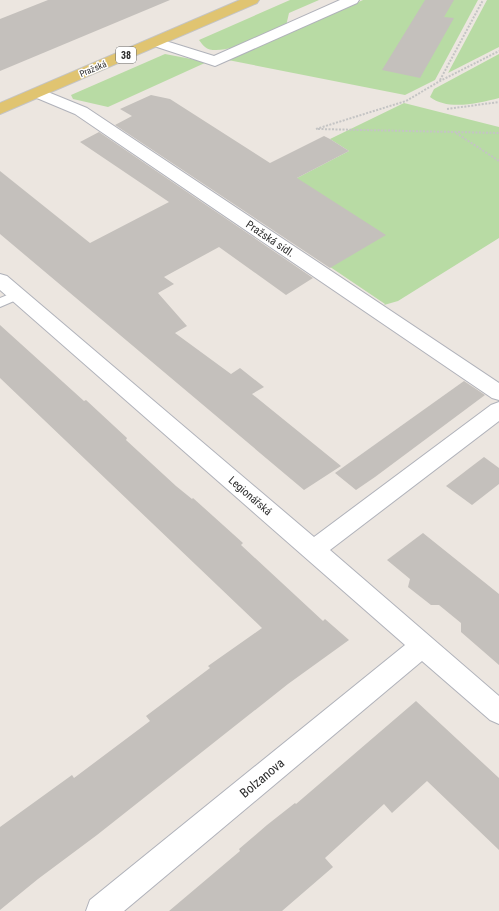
<svg xmlns="http://www.w3.org/2000/svg" width="499" height="911" font-family="'Roboto Condensed',sans-serif">
<style>
.green{fill:#b8dba4}
.building{fill:#c4c0bc}
.lines{fill:none;stroke-linecap:round;stroke-linejoin:round}
.lane-casing{stroke:#b0b2ba;stroke-width:2}
.street-casing{stroke:#b0b2ba;stroke-width:2}
.primary-casing{stroke:#c4c4c4;stroke-width:2}
.path{stroke:#c4c4c4;stroke-width:2;stroke-dasharray:2 1.5;stroke-linecap:butt}
.lane{fill:#fff;fill-rule:evenodd}
.street{fill:#fff;fill-rule:evenodd}
.primary{fill:#e0c471;fill-rule:evenodd}
.labels{text-anchor:middle;dominant-baseline:central;stroke-width:3;stroke-linejoin:round;paint-order:stroke}
.far-street-label{font-size:9px;fill:#2c2c2c;stroke:#fff}
.shield{fill:#fff;stroke:#6b6b6b;stroke-width:1}
.shield-label{font-size:10px;font-weight:bold;fill:#2c2c2c}
.street-label{font-size:11px;fill:#2c2c2c;stroke:#fff}
.near-street-label{font-size:13px;fill:#2c2c2c;stroke:#fff}
</style>
<rect width="100%" height="100%" fill="#ece6e0"/>
<g class="green">
<path d="M290,0H319L289,13L286,26C270,33 219,59 205,47C202,45 201,42 199,40Z"/>
<polygon points="363,0 478,0 435,80 405,95 228,60"/>
<polygon points="487,0 499,0 499,47 448,73"/>
<polygon points="165,54 207,62 108,107 73,99 71,95"/>
<path d="M499,54V98C479,103 448,111 430,97L434,89Z"/>
<polygon points="404,103 499,127 499,238 398,301 384,305 385,304 268,225 297,178 349,151 330,139"/>
</g>
<g class="building">
<polygon points="48,0 170,0 0,71 0,19"/>
<polygon points="425,0 454,0 444,17 454,18 420,78 382,70"/>
<polygon points="151,95 170,99 270,163 324,136 330,139 349,151 297,178 386,235 330,268 115,125 132,116 120,109"/>
<polygon points="99,132 313,278 286,295 219,247 164,277 174,284 158,293 187,326 175,333 231,374 240,368 264,387 252,394 341,466 304,490 0,234 0,171 90,243 169,202 80,142"/>
<polygon points="0,325 84,401 86,400 127,438 126,440 176,486 192,499 193,498 243,543 241,545 323,621 325,619 349,640 288,684 97,835 38,879 0,910 0,827 72,775 74,778 150,721 146,716 210,668 208,666 262,628 0,378"/>
<polygon points="464,381 485,395 375,477 356,490 335,473"/>
<polygon points="484,457 499,468 499,484 472,505 446,486"/>
<polygon points="423,533 499,594 499,665 461,632 461,623 439,605 431,605 408,587 410,579 387,560"/>
<polygon points="416,701 499,778 499,850 427,781 392,813 384,804 325,858 333,867 282,911 169,911 240,851 239,849 267,825 295,803 296,804"/>
</g>
<g class="lines">
<defs>
<polygon id="lane" points="17,291 21,292 23,295 21,298 0,307 0,298"/>
<g id="street">
<polygon points="340,0 359,0 357,3 215,66 151,45 149,42 151,39 156,38 214,56"/>
<polygon points="38,88 87,108 499,383 499,400 492,398 75,114 32,96 30,93 32,90"/>
<polygon points="0,274 7,276 314,537 491,405 499,402 499,421 330,550 499,696 499,724 490,720 422,661 124,911 86,911 90,900 405,645 0,290"/>
</g>
<polygon id="primary" points="240,0 259,0 257,3 0,114 0,103"/>
</defs>
<use href="#lane" class="lane-casing"/>
<use href="#street" class="street-casing"/>
<use href="#primary" class="primary-casing"/>
<g class="path">
<polyline points="440,80 483,0"/>
<polyline points="447,109 499,102"/>
<polyline points="316,129 406,101 440,81 499,51"/>
<polyline points="318,129 499,133"/>
<polyline points="456,133 499,161"/>
</g>
<use href="#lane" class="lane"/>
<use href="#street" class="street"/>
<use href="#primary" class="primary"/>
</g>
<g class="labels">
<g class="far-street-label">
<text transform="translate(93 69) rotate(-23)">Pražská</text>
</g>
<rect class="shield" x="116" y="47" width="20" height="16" rx="3"/>
<g class="shield-label">
<text x="126" y="55">38</text>
</g>
<g class="street-label">
<text transform="translate(270 239) rotate(34)">Pražská sídl.</text>
<text transform="translate(250 496) rotate(41)">Legionářská</text>
</g>
<g class="near-street-label">
<text transform="translate(262 778) rotate(-40)">Bolzanova</text>
</g>
</g>
</svg>
